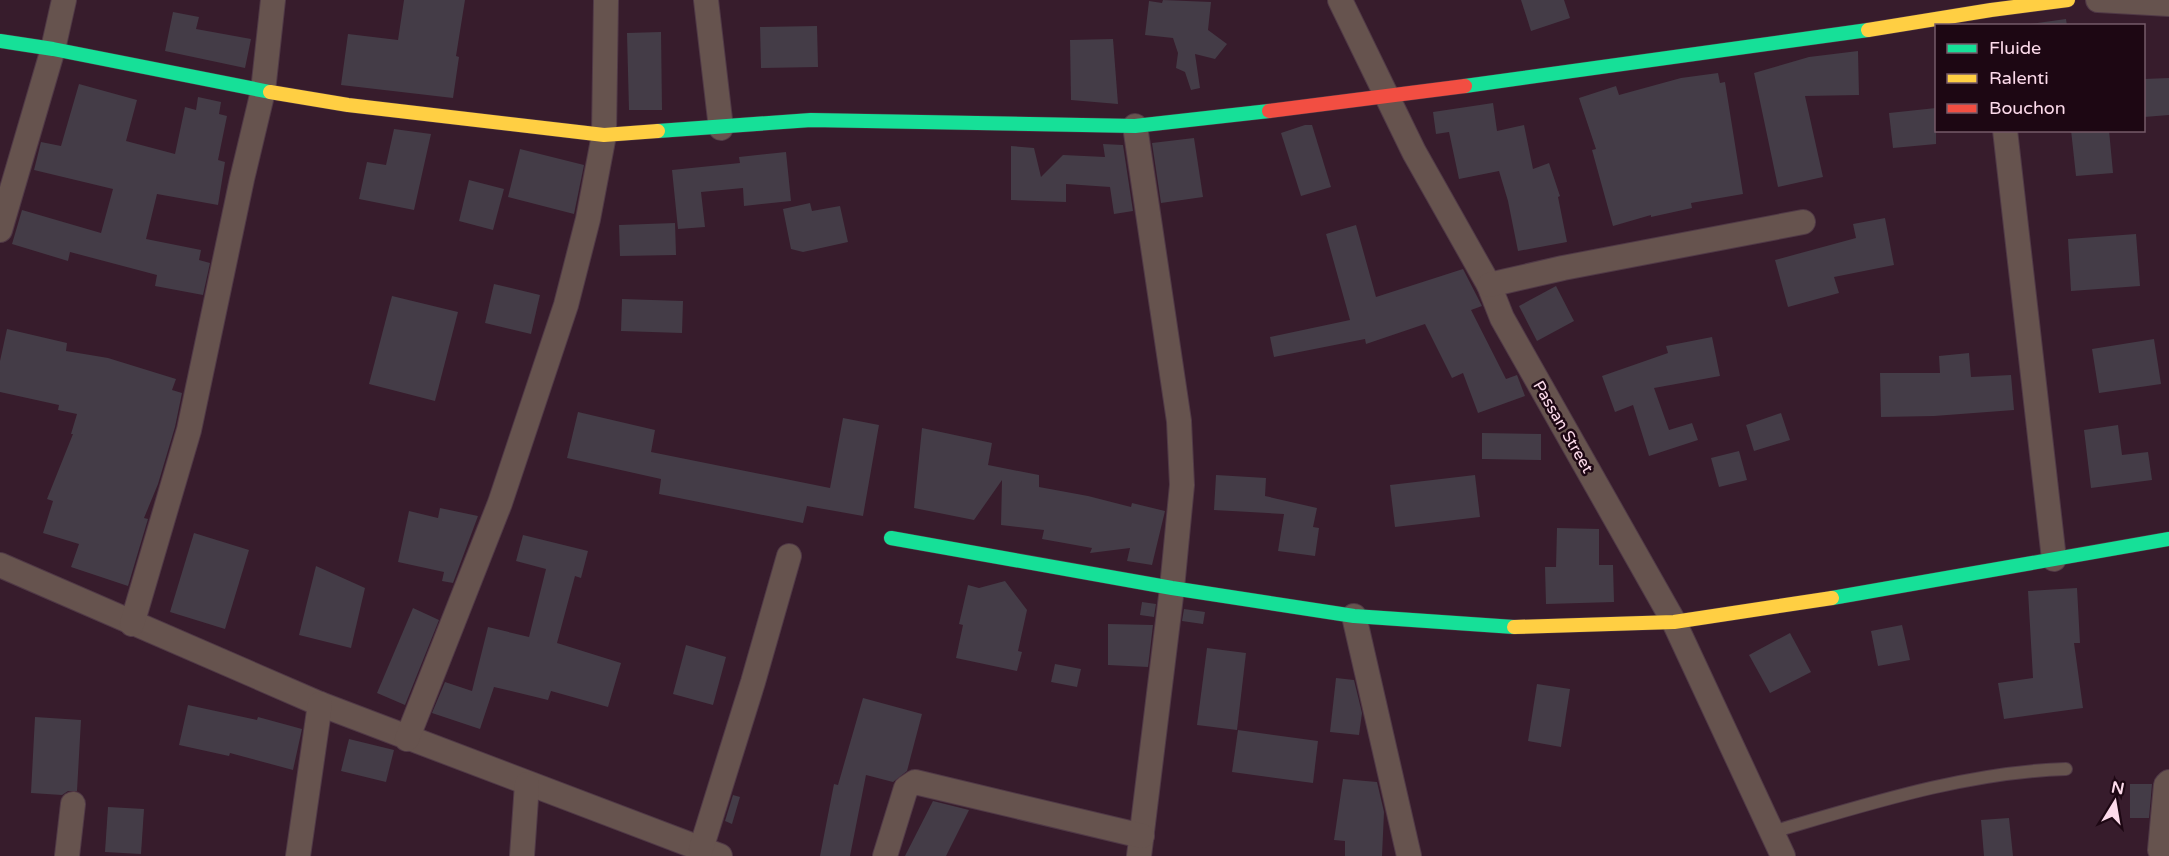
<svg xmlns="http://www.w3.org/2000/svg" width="2169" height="856" font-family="'Varela Round',sans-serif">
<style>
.building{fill:#443c47}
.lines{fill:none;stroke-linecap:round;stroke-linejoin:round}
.lane-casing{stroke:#503946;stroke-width:14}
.street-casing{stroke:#503946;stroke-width:26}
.fast-casing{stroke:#503946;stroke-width:15}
.slow-casing{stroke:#503946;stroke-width:15}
.jam-casing{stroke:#503946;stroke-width:15}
.lane{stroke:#66534e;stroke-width:12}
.street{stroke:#66534e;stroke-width:24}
.fast{stroke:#16e098;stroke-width:14}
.slow{stroke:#ffcf43;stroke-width:14}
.jam{stroke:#f24e42;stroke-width:14}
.labels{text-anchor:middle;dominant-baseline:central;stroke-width:5;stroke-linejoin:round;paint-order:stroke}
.street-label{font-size:16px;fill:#fcdaea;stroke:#1d0713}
</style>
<rect width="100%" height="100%" fill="#371c2c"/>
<g class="building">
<polygon points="404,0 465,0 456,56 459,57 453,98 341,85 348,34 398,40"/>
<polygon points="1163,0 1211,2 1208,30 1227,44 1215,59 1195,54 1200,88 1191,90 1185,72 1176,68 1178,53 1173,38 1145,35 1149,1 1162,3"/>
<polygon points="1521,0 1564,0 1570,18 1531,31"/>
<polygon points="173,12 199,17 196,29 251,39 245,68 165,51"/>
<polygon points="2066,19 2067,26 2017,26"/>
<polygon points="817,26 818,67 761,68 760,27"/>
<polygon points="661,32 662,110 629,110 627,33"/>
<polygon points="1113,39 1118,104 1071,100 1070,40"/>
<polygon points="1858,51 1859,95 1805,96 1823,177 1778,187 1754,73 1809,57"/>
<polygon points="1718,73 1720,83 1725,82 1743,194 1691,203 1692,208 1651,217 1651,215 1613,226 1592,150 1596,149 1579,98 1616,86 1619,95 1681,78"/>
<polygon points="2169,78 2169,115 2144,117 2144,79"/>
<polygon points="79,84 137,100 126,141 175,154 185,107 196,110 198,97 221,102 219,114 227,116 218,160 225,162 218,205 157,194 146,239 201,250 199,260 210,263 203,295 155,286 157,275 70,252 68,261 12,244 22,210 101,233 113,189 34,170 41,142 61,146"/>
<polygon points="1493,103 1497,131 1524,125 1533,169 1549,163 1560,196 1558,197 1567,242 1518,251 1508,201 1499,171 1459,179 1449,132 1436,134 1433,112"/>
<polygon points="1936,108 1936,144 1893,148 1889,113"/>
<polygon points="1305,125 1312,125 1331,187 1301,196 1281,133"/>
<polygon points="394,129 431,134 414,210 359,199 367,162 386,165"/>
<polygon points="2071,130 2109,130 2113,173 2076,176"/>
<polygon points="1194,138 1203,197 1161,203 1152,143"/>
<polygon points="1103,144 1123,145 1133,211 1114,214 1110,187 1066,184 1066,202 1011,200 1011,146 1034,148 1041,177 1063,155 1105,157"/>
<polygon points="520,149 584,165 574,214 508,197"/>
<polygon points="786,152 791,201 744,206 743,188 701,192 705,227 678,229 672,170 740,163 739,157"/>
<polygon points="469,180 504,189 493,230 459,221"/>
<polygon points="810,203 812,211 840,206 848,242 803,252 791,249 783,209"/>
<polygon points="1885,218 1894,265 1834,277 1839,293 1788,307 1775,260 1856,238 1853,224"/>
<polygon points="675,223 676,255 620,256 619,225"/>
<polygon points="1356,225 1376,297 1463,269 1482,306 1471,310 1506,379 1517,375 1525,396 1478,413 1463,373 1452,378 1425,324 1366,344 1365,339 1274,357 1270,337 1350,320 1326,234"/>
<polygon points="2136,234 2140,286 2071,291 2068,239"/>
<polygon points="494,284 540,295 531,334 485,323"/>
<polygon points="1556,286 1574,321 1537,341 1519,306"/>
<polygon points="392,296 458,312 435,401 369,384"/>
<polygon points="622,299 683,301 682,333 621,331"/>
<polygon points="7,329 67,343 66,351 108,358 176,379 172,390 182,393 175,427 158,484 144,518 148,519 128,586 71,567 79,544 43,533 53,501 47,499 73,434 71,434 77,414 58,410 59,405 0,392 0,361"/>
<polygon points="1712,337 1720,376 1654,388 1669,430 1692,423 1698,440 1649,456 1633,405 1615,412 1602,376 1668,353 1666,346"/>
<polygon points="2154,339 2161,384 2099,393 2092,349"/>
<polygon points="1969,353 1971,377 2011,375 2014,410 1934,416 1881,417 1880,373 1940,373 1939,356"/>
<polygon points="578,412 655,430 651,452 830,488 843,418 879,425 863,516 807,506 803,523 659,494 661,479 567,458"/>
<polygon points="1781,413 1790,440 1754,451 1746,425"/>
<polygon points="2118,425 2122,455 2148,452 2152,480 2091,488 2084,430"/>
<polygon points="922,428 992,443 988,465 1039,475 1039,487 1088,496 1131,507 1132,503 1165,511 1152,565 1127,561 1130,548 1090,553 1092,548 1042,539 1044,530 1001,525 1002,480 974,520 914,508"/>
<polygon points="1482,433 1541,434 1541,460 1482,459"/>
<polygon points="1739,451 1747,480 1719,487 1711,458"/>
<polygon points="1216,475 1266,478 1265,496 1317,508 1313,527 1319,528 1315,556 1278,551 1284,514 1214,510"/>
<polygon points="1475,475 1480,517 1395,527 1390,485"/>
<polygon points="440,508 478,516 453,583 442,581 444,572 398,562 409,511 438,518"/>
<polygon points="1557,528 1599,529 1599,565 1613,565 1614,602 1546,604 1545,567 1556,567"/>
<polygon points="194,533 249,550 225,629 170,612"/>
<polygon points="523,535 588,551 581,578 575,576 557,643 621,663 608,707 551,691 548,700 494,687 480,729 432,713 445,682 472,691 488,627 529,637 546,569 516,561"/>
<polygon points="316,566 365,588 351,648 299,635"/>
<polygon points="1005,581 1027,610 1018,651 1022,652 1017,671 956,658 963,625 959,624 968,585 979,588"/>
<polygon points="2077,588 2080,643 2074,643 2083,708 2004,719 1998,683 2033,678 2028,591"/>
<polygon points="1142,602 1156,604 1154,617 1140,615"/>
<polygon points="413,608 439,620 405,705 377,693"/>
<polygon points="1184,609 1205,612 1203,624 1182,621"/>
<polygon points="1108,624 1153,625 1148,667 1108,665"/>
<polygon points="1902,625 1910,660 1878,666 1871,631"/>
<polygon points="1790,633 1811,672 1770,693 1749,655"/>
<polygon points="686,645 726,657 713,705 673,694"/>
<polygon points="1207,648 1246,653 1237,730 1197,725"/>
<polygon points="1055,664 1081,669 1077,687 1051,682"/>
<polygon points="1336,678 1354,680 1362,713 1359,735 1330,732"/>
<polygon points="1537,684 1570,689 1561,747 1528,741"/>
<polygon points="863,698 922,714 907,771 893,782 866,775 850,856 820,856 834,784 838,785"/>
<polygon points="188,705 257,720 258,717 302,729 293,770 230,753 229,756 179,745"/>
<polygon points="35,717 81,720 77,791 68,791 62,795 31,793"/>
<polygon points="1238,730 1318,741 1313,783 1232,772"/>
<polygon points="349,739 394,750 386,782 341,771"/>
<polygon points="1343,779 1377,782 1384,812 1382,856 1345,856 1345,841 1334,840"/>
<polygon points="2130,784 2152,784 2149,818 2130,818"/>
<polygon points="733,795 740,797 732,824 725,821"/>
<polygon points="933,801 969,810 946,856 905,856"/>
<polygon points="108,807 144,809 141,854 105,852"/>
<polygon points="2009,818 2013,856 1984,856 1981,820"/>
</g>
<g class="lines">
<defs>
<path id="lane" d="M1772,832C1868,804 1966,772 2066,769"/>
<g id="street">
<polyline points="706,0 721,128"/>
<polyline points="1340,0 1414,152 1489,285 1502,318 1674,622 1783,856"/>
<polyline points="2098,0 2169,4"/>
<polyline points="1135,126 1179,421 1182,485 1172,588 1139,856"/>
<polyline points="2005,130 2054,559"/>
<polyline points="0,230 53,49 64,0"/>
<polyline points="1489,285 1563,268 1803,222"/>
<polyline points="0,565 320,704 720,856"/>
<polyline points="1354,616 1409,856"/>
<polyline points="132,624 189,430 242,179 263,91 273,0"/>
<polyline points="407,739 500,503 566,305 588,219 604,135 606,0"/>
<polyline points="701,849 753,682 789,556"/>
<polyline points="2160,850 2166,785 2169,782"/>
<polyline points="67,856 73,804"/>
<polyline points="298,856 320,704"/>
<polyline points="522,856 527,784"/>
<polyline points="885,856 906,788 915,782 1142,836"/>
</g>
<g id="fast">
<polyline points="0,41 53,49 270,92"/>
<polyline points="1465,86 1868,30"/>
<polyline points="658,131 811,120 1135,126 1269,111"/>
<polyline points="891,538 1172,588 1354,616 1514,627"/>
<polyline points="1832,598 2169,539"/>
</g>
<g id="slow">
<polyline points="1868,30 1991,10 2068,0"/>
<polyline points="270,92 348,105 604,135 658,131"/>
<polyline points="1514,627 1674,622 1832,598"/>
</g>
<polyline id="jam" points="1269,111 1465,86"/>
</defs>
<use href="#lane" class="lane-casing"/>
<use href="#street" class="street-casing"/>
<use href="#fast" class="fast-casing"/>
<use href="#slow" class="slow-casing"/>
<use href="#jam" class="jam-casing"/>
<use href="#lane" class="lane"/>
<use href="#street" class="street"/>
<use href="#fast" class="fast"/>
<use href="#slow" class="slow"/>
<use href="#jam" class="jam"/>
</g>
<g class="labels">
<g class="street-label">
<text transform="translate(1563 427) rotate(60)">Passan Street</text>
</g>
</g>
<rect x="1935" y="24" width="210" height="108" fill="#1d0713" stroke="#765b69" stroke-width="1.5"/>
<rect x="1947" y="44" width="30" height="9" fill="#16e098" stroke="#765b69" stroke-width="1.5"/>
<text x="1989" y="54" font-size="18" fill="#fcdaea">Fluide</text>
<rect x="1947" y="74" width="30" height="9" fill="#ffcf43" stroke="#765b69" stroke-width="1.5"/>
<text x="1989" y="84" font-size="18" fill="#fcdaea">Ralenti</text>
<rect x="1947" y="104" width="30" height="9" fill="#f24e42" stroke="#765b69" stroke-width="1.5"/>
<text x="1989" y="114" font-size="18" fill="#fcdaea">Bouchon</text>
<g transform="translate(2115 802) rotate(11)" stroke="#1d0713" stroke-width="4.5" paint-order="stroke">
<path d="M0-4.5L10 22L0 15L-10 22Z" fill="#fcdaea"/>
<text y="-9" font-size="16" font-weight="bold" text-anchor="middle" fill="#fcdaea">N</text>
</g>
</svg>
